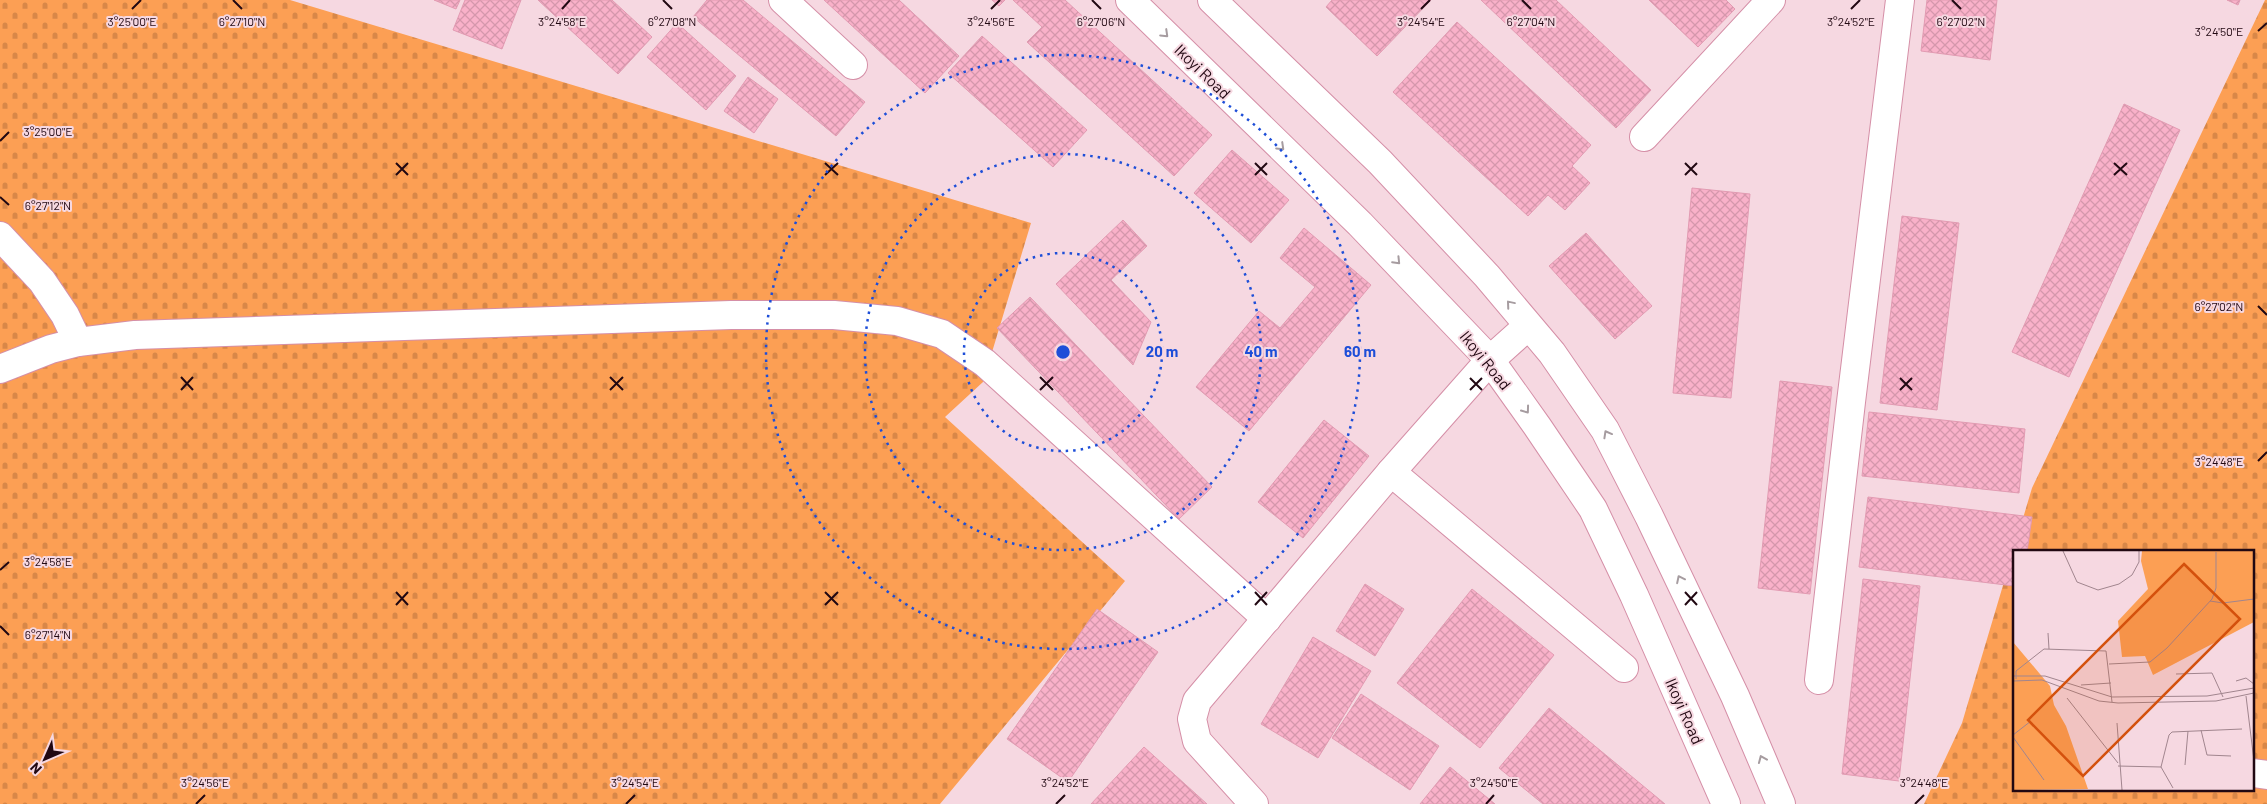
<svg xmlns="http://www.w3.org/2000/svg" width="2267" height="804" font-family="Barlow,sans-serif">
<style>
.cemetery{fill:url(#cemetery-stones);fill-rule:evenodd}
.building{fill:url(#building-cross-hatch);stroke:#e29bb2}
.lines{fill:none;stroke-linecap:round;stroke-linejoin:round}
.minor-casing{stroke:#d58fa7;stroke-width:30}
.major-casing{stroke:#d58fa7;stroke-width:30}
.minor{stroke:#fff;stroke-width:28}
.major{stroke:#fff;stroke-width:28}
.oneway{stroke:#a69ca0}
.ticks{fill:none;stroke:#210812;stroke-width:2}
.ring{fill:none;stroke:#1d4ed8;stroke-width:2.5;stroke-dasharray:2.5 5}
.labels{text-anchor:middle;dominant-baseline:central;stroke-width:4;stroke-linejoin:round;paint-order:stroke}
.street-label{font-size:16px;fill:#210812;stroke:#f6d8e1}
.inset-road{fill:none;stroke:#a1858e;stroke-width:1}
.view{fill:#d4510d;fill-opacity:0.15;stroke:#d4510d;stroke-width:2.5}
.inset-edge{fill:none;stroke:#210812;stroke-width:2.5}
.ticks-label{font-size:12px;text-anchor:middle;fill:#210812;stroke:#f6d8e1;stroke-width:4;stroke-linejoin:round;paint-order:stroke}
.centre{fill:#1d4ed8;stroke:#f6d8e1;stroke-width:2.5}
.ring-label{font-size:15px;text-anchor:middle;font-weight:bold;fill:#1d4ed8;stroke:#f6d8e1;stroke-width:4;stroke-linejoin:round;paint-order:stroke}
</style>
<defs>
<pattern id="cemetery-stones" width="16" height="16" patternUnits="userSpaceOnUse" patternTransform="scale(1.25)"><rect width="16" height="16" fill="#fc9f54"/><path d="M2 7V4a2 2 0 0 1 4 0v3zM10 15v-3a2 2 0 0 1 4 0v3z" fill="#d88748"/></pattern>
<pattern id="building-cross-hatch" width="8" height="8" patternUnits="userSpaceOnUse" patternTransform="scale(1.25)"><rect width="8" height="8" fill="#f9b1c9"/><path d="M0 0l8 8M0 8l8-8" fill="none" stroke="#d597ac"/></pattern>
</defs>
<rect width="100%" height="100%" fill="#f6d8e1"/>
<g class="cemetery">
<polygon points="0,0 290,0 1031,223 983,382 945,417 1125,581 940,804 0,804"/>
<path d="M2265,0H2267V804H1924L1962,723L2032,488ZM2014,552H2253V790H2014Z"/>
</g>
<g class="building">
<polygon points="434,0 460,0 456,9"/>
<polygon points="465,0 521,0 502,49 453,30"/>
<polygon points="538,0 612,0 652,37 618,74"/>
<polygon points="707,0 743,0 865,102 836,136 693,17"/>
<polygon points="824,0 899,0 959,56 925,93"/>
<polygon points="992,0 1005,0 999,6"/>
<polygon points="1013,0 1065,0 1212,135 1174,176 1027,42 1042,27"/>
<polygon points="1332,0 1431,0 1377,56 1326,7"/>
<polygon points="1481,0 1556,0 1651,90 1616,128"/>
<polygon points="1649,0 1726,0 1735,9 1698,47"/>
<polygon points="1927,0 1997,0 1990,60 1921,51"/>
<polygon points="2227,0 2240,0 2238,5"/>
<polygon points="1457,22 1591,145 1572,166 1590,183 1565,210 1548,195 1528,216 1393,92"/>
<polygon points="677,23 736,76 706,110 647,57"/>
<polygon points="982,36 1087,130 1053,167 948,73"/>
<polygon points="748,77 778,99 754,133 724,111"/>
<polygon points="2124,104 2180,130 2069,377 2012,352"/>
<polygon points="1232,150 1289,200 1251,243 1194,193"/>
<polygon points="1692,188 1750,194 1731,398 1673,393"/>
<polygon points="1902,216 1959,223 1937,410 1880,403"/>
<polygon points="1123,220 1147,246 1111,280 1151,322 1133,365 1056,284"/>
<polygon points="1304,228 1371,285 1249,431 1196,387 1259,311 1280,328 1315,287 1280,258"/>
<polygon points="1586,233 1652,306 1615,339 1549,266"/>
<polygon points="1030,297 1212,487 1179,519 997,328"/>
<polygon points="1780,381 1832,387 1810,594 1758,588"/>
<polygon points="1869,412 2025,429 2019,493 1862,476"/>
<polygon points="1324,420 1369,456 1303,538 1258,502"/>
<polygon points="1868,497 2032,517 2027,552 2014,552 2014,586 1859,567"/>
<polygon points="1863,579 1920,586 1899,781 1842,774"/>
<polygon points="1365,584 1404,609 1375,656 1336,631"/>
<polygon points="1472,589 1554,655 1480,748 1397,683"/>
<polygon points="1097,609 1158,652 1068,782 1007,739"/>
<polygon points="1313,637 1371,671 1318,758 1261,724"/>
<polygon points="1361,694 1439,746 1410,790 1332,738"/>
<polygon points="1549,708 1665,804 1543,804 1499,768"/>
<polygon points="1144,747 1207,804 1091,804"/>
<polygon points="1450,767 1495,804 1420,804"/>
</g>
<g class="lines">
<defs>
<g id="minor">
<polyline points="783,0 853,65"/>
<polyline points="1644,137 1771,0"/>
<polyline points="0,236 42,281 65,315 78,342"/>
<polyline points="0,369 51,349 78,342 135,335 731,315 834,315 897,321 942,334 985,363 1267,619"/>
<polyline points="1391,472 1624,668"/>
<polyline points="1819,680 1851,402 1900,0"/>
<polyline points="2253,773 2267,775"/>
<polyline points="1254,804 1197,741 1192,719 1197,701 1391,472 1490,360 1528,326"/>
</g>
<g id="major">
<polyline points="1130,0 1360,224 1490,360 1537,426 1593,509 1634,595 1726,804"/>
<polyline points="1212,0 1380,162 1487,276 1552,353 1605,430 1649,516 1735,696 1781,804"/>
</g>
</defs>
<use href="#minor" class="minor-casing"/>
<use href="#major" class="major-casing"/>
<use href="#minor" class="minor"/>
<use href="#major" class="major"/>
</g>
<defs><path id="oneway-chevron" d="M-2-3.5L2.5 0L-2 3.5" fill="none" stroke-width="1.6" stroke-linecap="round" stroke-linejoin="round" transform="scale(1.25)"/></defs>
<g class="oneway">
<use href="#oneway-chevron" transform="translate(1165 34) rotate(44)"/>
<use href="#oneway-chevron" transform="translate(1281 147) rotate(44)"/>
<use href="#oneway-chevron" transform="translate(1397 261) rotate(46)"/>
<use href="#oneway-chevron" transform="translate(1510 304) rotate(-130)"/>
<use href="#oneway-chevron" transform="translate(1526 410) rotate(54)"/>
<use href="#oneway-chevron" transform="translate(1607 434) rotate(-119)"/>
<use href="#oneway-chevron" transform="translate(1680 579) rotate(-116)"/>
<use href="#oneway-chevron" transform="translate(1762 759) rotate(-113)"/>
</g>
<path class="ticks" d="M233,0L242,9M663,0L672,9M1092,0L1101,9M1522,0L1531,9M1952,0L1961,9M132,9L141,0M562,9L570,0M991,9L1000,0M1421,9L1430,0M1851,9L1860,0M2258,31L2267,23M0,141L9,132M396,163L408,175M825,163L838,175M1255,163L1267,175M1685,163L1697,175M2114,163L2127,175M396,175L408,163M825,175L838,163M1255,175L1267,163M1685,175L1697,163M2114,175L2127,163M0,197L9,205M2258,306L2267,315M181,377L193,390M610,377L623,390M1040,377L1053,390M1470,378L1482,390M1900,378L1912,390M181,390L193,377M610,390L623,377M1040,390L1053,377M1470,390L1482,378M1900,390L1912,378M2258,461L2267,452M0,570L9,562M396,592L408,605M825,592L838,605M1255,592L1267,605M1685,592L1697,605M396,605L408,592M825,605L838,592M1255,605L1267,592M1685,605L1697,592M0,626L9,635M196,804L205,795M626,804L635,795M1056,804L1065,795M1486,804L1494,795M1915,804L1924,795"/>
<g class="ring">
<circle cx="1063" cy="352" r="99"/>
<circle cx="1063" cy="352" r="198"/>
<circle cx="1063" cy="352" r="297"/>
</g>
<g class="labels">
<g class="street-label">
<text transform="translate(1203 71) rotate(44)">Ikoyi Road</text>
<text transform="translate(1486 360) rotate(51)">Ikoyi Road</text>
<text transform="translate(1685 711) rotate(66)">Ikoyi Road</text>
</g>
</g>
<g transform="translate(2013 550)">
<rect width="241" height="241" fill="#f6d8e1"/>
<path d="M129,1H241V72L140,125L132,106L109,107L105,71L135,39L128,11ZM0,92L37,136L41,155L53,176L75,239L0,240Z" fill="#fc9f54"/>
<path class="inset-road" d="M50,1L64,32L85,40L106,34L119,25L126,12V1M197,51L210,53L241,49M35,83L36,99M96,114L137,112L154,98L199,49L203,38V2M163,124L199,123L210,147M0,126H32L99,147L194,146L241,138M3,129V121L31,99L93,101L99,152M0,131L29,130L86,151L105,153L203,151L241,143M223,131L233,128L241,134M68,135L98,133M233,146L241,211M54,148L105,213M104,173L109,240M188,180L194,205L218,206M0,185L18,171M0,187L31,230M172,215L175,181M105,216L148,217L160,238M148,217L156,185L159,182L229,179"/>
<path class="view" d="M171,14L227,69L70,226L15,170Z"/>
<rect width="241" height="241" class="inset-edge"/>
</g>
<g class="ticks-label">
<text x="132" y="26">3°25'00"E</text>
<text x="242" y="26">6°27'10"N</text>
<text x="562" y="26">3°24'58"E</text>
<text x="672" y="26">6°27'08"N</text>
<text x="991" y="26">3°24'56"E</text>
<text x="1101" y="26">6°27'06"N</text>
<text x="1421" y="26">3°24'54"E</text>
<text x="1531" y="26">6°27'04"N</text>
<text x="1851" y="26">3°24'52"E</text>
<text x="1961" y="26">6°27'02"N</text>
<text x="2219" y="36">3°24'50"E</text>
<text x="48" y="136">3°25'00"E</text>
<text x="48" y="210">6°27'12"N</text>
<text x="2219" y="311">6°27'02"N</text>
<text x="2219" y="466">3°24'48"E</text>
<text x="48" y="566">3°24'58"E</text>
<text x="48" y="639">6°27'14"N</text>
<text x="205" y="787">3°24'56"E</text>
<text x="635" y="787">3°24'54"E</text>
<text x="1065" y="787">3°24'52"E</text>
<text x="1494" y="787">3°24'50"E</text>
<text x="1924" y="787">3°24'48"E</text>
</g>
<circle cx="1063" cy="352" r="8" class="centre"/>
<g class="ring-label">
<text x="1162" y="357">20 m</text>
<text x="1261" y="357">40 m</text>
<text x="1360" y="357">60 m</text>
</g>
<g transform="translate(45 759) rotate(225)" stroke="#f6d8e1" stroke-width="4" paint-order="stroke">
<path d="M0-4L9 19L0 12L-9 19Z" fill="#210812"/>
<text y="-8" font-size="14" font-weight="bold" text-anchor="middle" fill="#210812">N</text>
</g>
</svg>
